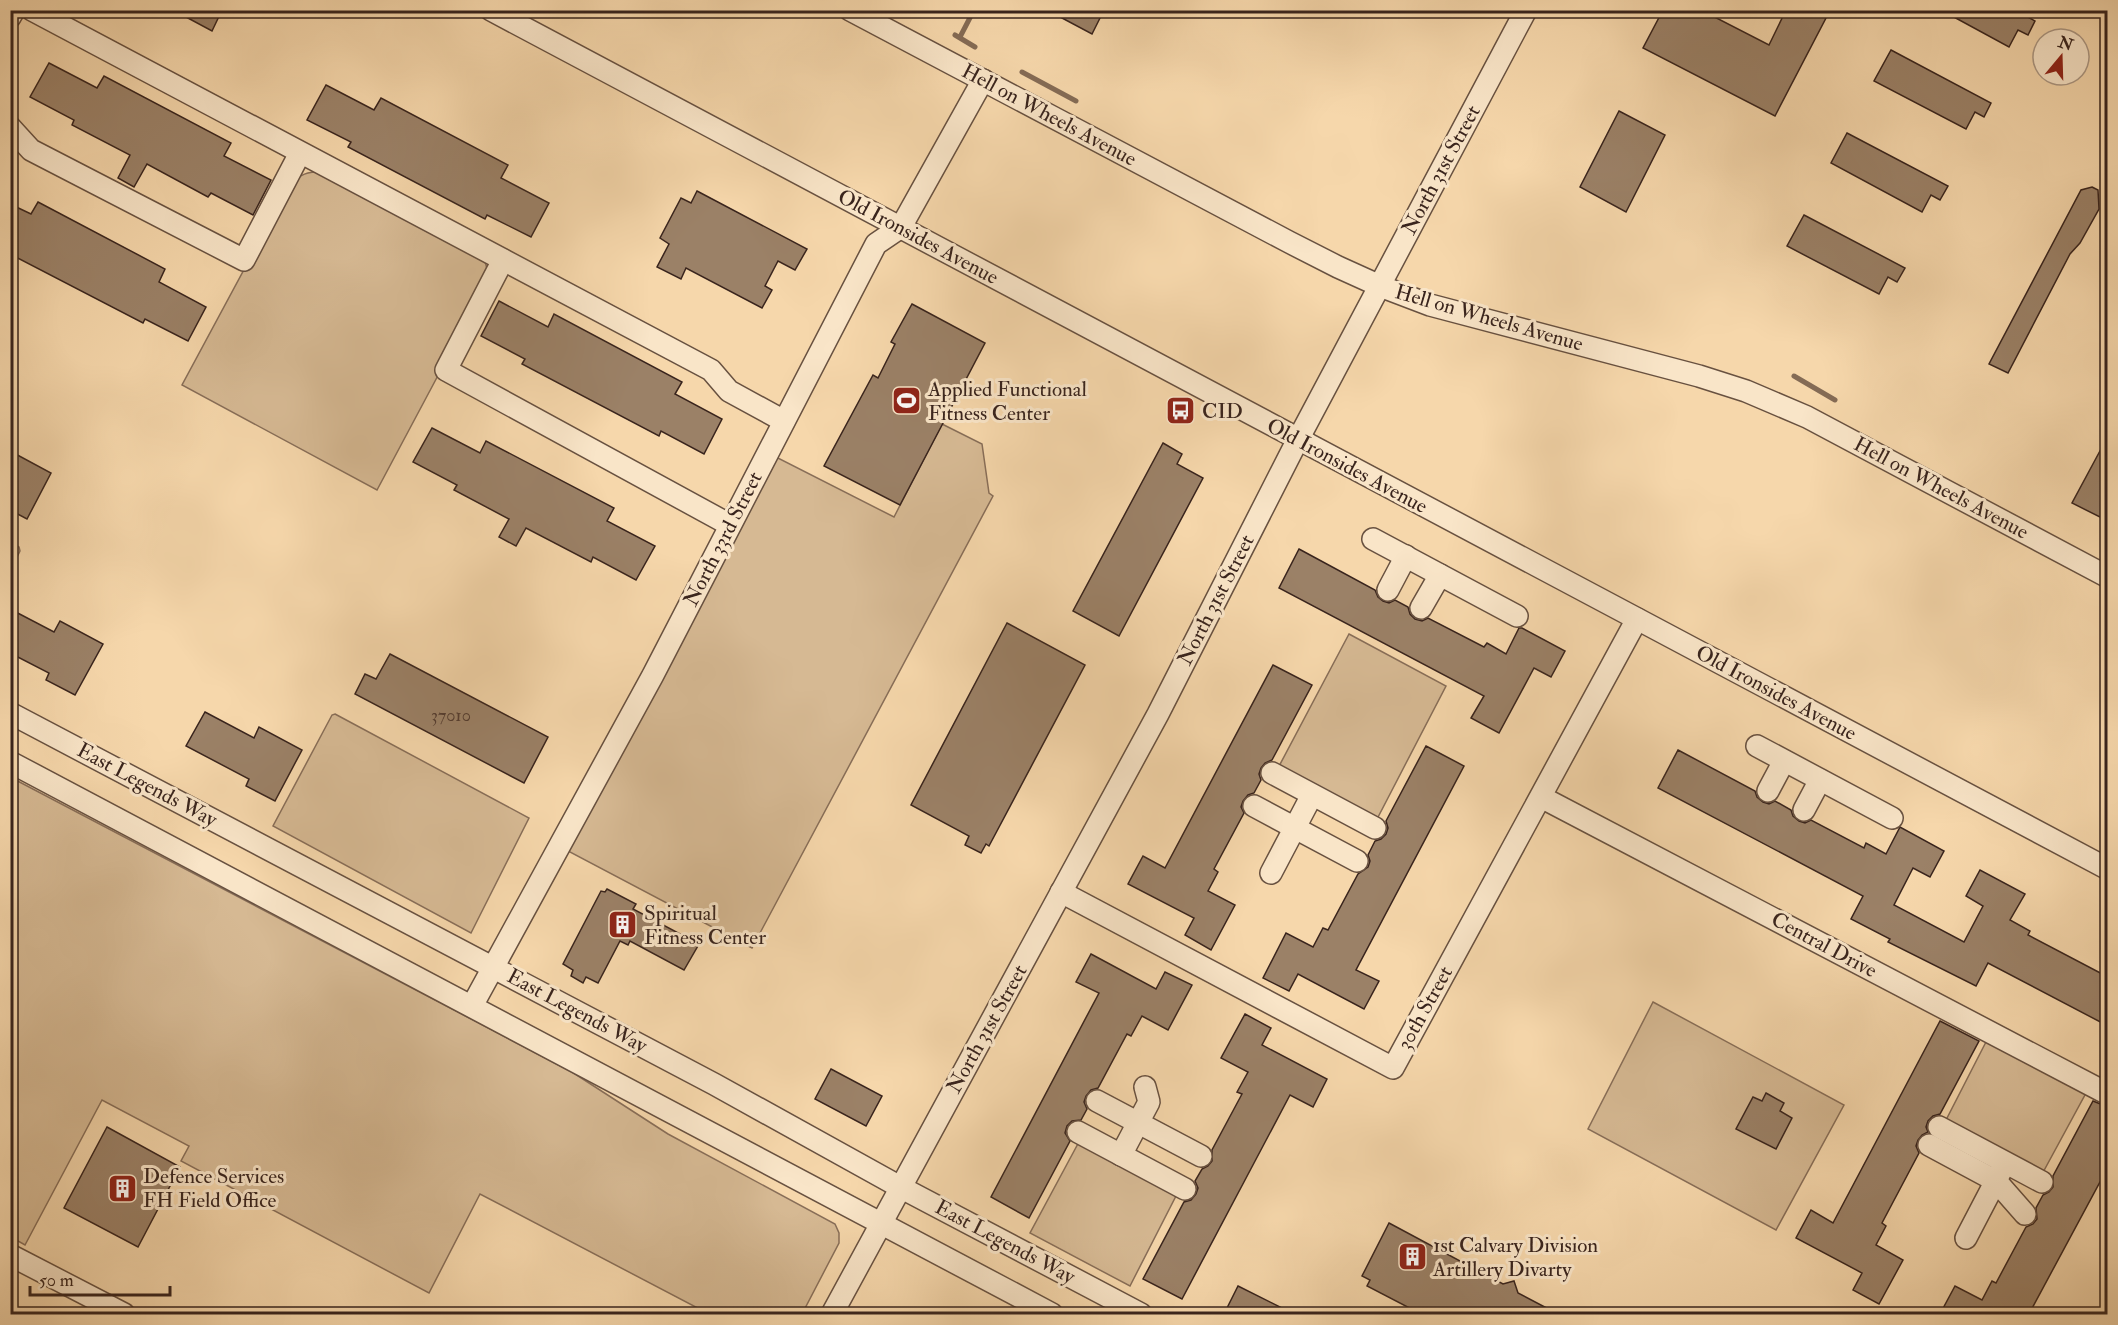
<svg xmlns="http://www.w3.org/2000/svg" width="2118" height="1325" font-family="'IM FELL Double Pica',serif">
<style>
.green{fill:#d6b993;stroke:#886e58;stroke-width:1.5}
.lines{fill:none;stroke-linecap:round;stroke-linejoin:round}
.stream{stroke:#846b55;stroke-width:5}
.building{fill:#9b8167;stroke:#39241d;stroke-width:1.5}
.minor-casing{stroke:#685140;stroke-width:24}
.path{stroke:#39241d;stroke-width:3;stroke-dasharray:4.5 3;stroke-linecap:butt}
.minor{stroke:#f9e5c8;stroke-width:21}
.labels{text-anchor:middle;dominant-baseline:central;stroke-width:6;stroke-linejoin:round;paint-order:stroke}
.number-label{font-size:18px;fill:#523b30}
.street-label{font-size:21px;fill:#39241d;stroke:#f9e5c8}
.poi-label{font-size:21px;fill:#39241d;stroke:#f9e5c8;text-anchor:start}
</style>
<rect width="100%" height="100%" fill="#f6d7ab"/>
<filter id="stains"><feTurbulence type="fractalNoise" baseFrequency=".00333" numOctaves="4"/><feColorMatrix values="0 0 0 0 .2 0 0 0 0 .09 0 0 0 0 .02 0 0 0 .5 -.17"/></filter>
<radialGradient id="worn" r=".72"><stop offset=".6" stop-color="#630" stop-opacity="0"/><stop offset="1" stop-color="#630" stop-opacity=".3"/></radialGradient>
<g class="green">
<path d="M322,171L485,261L488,273L483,291L377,490L182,385L290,184C300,174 308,172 322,171Z"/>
<polygon points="942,424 982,444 989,493 993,496 752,948 568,851 776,457 894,517"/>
<polygon points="11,542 19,547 20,551 11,570"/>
<polygon points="1349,634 1446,686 1376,821 1277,770"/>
<polygon points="335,714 529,818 471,933 273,826 332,715"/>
<polygon points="10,777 572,1072 668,1134 835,1224 839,1233 839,1243 802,1314 709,1314 480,1194 429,1293 181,1161 189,1146 102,1100 25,1245 11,1237"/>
<polygon points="1653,1002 1844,1105 1776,1230 1588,1129"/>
<polygon points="1987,1040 2086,1093 2041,1176 1944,1124"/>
<polygon points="1080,1140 1178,1192 1130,1286 1030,1233"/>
</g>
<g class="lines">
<g class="stream">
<polyline points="955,35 975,47"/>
<polyline points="960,37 974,10"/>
<polyline points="1022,72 1076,101"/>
<polyline points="1794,376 1835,400"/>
</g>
</g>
<g class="building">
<polygon points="173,10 222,10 212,31"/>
<polygon points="1047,10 1104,10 1092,34"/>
<polygon points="1663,10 1701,10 1769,45 1786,10 1812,10 1826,18 1775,116 1643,48"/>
<polygon points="1941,10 2015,10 2035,21 2028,35 2018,30 2009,47"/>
<polygon points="1891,50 1991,103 1984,117 1975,112 1966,129 1874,81"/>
<polygon points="49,63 97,88 104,76 231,143 224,156 271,180 253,215 211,193 208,197 147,164 134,187 118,178 130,155 72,125 74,120 30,97"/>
<polygon points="326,85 374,110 381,98 508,165 501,178 549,203 531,237 487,215 485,219 348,147 351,142 307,120"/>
<polygon points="1619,111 1665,135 1626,212 1580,187"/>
<polygon points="1847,133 1948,186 1940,200 1931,195 1922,212 1831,163"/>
<polygon points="2092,187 2098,190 2099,209 2080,243 2070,254 2008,373 1989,364 2081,190"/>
<polygon points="697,191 807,249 795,270 778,261 765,286 772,290 762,308 686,268 681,279 657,267 669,244 660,238 681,198 691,203"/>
<polygon points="38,202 165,269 159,282 206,307 188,341 145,319 143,323 10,254 10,204 31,214"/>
<polygon points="1804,215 1905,268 1897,282 1888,277 1879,294 1787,246"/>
<polygon points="499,301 548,327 554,314 682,382 675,394 722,419 704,454 661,431 659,436 522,364 525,359 481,336"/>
<polygon points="912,304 985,343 900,505 824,466 873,375 878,378 895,344 891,342"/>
<polygon points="432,428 480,453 486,441 614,508 607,521 655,546 636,580 593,557 591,562 526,528 516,546 499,537 509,519 454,490 457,485 413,462"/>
<polygon points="2108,436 2108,521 2072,503"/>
<polygon points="1163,443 1182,454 1177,464 1203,478 1119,636 1073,611"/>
<polygon points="10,451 51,473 27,519 10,510"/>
<polygon points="1299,549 1375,590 1378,597 1383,601 1389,603 1395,600 1408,607 1410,614 1415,619 1422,621 1428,618 1484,647 1487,643 1506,654 1519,628 1522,628 1565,651 1551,677 1534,668 1499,733 1471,718 1484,696 1279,588"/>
<polygon points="10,609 54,632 60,621 103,644 75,695 46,680 49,673 10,653"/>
<polygon points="1007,623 1085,665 989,846 986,844 981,853 965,845 969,836 911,805"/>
<polygon points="390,654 548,737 524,783 355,694 365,674 376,679"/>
<polygon points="1273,665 1312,685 1272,760 1265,763 1261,768 1259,774 1261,780 1254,793 1248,795 1243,801 1241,807 1244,813 1214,869 1218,872 1208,891 1235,905 1211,950 1185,935 1194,918 1128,884 1143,856 1165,868"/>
<polygon points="205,712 254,738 259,727 302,750 275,801 246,786 249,779 186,746"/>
<polygon points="1426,746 1464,766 1356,970 1379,981 1364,1009 1298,974 1289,991 1263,978 1286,933 1313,947 1323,928 1328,930 1358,874 1368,867 1370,861 1368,855 1375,841 1381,839 1386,834 1388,828 1386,821"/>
<polygon points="1678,750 1755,791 1757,797 1763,802 1769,804 1775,801 1791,810 1793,816 1799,821 1805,823 1811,820 1864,848 1866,843 1886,854 1900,827 1944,851 1930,877 1913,868 1894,905 1964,942 1983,906 1966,896 1980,870 2025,894 2010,920 2030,931 2028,935 2108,977 2108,1026 1988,963 1976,986 1888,942 1890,939 1851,919 1863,896 1658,788"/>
<polygon points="607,889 636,904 633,909 699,944 684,970 630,941 628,945 620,941 598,983 586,977 583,983 571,976 573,970 563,964 601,891 605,892"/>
<polygon points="1091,954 1156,989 1165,972 1192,985 1168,1030 1142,1016 1131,1036 1127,1034 1098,1088 1091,1090 1086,1096 1084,1102 1087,1109 1081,1120 1072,1121 1067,1126 1065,1133 1070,1141 1029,1218 991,1197 1099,993 1076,982"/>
<polygon points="1245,1014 1271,1028 1262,1045 1327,1079 1313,1107 1290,1095 1182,1299 1143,1279 1184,1202 1191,1200 1196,1194 1198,1188 1195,1181 1202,1169 1208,1166 1212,1161 1212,1150 1242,1094 1237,1092 1248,1072 1221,1058"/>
<polygon points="1940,1021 1979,1041 1940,1114 1933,1116 1928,1121 1926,1127 1928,1132 1922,1135 1918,1140 1916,1146 1919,1153 1882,1223 1886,1226 1876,1245 1903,1260 1879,1304 1853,1290 1862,1273 1796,1238 1811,1210 1833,1223"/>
<polygon points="831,1069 882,1096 866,1126 815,1099"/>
<polygon points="1766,1093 1784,1103 1780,1111 1792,1118 1776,1149 1736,1129 1753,1097 1762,1101"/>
<polygon points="2093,1101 2108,1107 2108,1167 2029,1314 1940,1314 1955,1286 1982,1300 1992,1281 1996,1283 2026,1227 2033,1224 2037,1219 2036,1208 2043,1195 2049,1192 2053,1187 2053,1176"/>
<polygon points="107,1127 180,1167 138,1247 64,1208"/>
<polygon points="1389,1223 1503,1284 1514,1281 1518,1293 1558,1314 1421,1314 1367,1286 1370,1280 1362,1276"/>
<polygon points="1238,1286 1294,1314 1224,1314"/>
</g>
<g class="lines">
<defs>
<g id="minor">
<polyline points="32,10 711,370 729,391 784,421"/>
<polyline points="491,10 2108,869"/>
<polyline points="850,10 1289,242 1338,267 1380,286 1430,305 1699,376 1746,391 1807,417 2108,577"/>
<polyline points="10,17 14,10"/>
<polyline points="10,127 31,150 244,260 300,153"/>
<polyline points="503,260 446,370 730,525"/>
<polyline points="1373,539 1517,616"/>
<polyline points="1388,590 1406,556"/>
<polyline points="1421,608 1440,575"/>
<polyline points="10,713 714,1084 900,1187 1141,1314"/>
<polyline points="1757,746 1892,818"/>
<polyline points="10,762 1052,1314"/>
<polyline points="1272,773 1375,828"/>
<polyline points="1768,791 1784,761"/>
<polyline points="1541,797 2108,1094"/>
<polyline points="1254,806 1357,861"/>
<polyline points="1804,810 1820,780"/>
<polyline points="1271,873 1312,795"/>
<polyline points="1061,892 1393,1068 1637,619"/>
<polyline points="472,1006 653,675 876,244 901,227 983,80"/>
<polyline points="1097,1101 1201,1156"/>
<polyline points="1939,1127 2042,1182"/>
<polyline points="1078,1132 1185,1189"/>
<polyline points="1929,1145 1996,1181 2025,1214"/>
<polyline points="1121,1155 1149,1102 1145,1087"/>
<polyline points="1966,1238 2002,1169"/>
<polyline points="10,1255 124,1314"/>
<polyline points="832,1314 1158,714 1293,449 1526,10"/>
</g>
</defs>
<use href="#minor" class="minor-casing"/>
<polyline class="path" points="464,10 473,15"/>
<use href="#minor" class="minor"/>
</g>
<defs>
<symbol id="stadium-square" viewBox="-11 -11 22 22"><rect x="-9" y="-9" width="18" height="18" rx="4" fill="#8f2418" stroke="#f9e5c8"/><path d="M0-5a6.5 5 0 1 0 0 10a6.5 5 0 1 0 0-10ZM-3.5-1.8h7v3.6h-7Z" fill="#fff"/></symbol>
<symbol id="bus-square" viewBox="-11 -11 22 22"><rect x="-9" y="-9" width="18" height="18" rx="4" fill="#8f2418" stroke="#f9e5c8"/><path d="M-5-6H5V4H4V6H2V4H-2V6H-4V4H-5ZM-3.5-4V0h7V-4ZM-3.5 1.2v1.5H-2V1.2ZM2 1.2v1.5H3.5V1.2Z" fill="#fff"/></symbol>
<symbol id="building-square" viewBox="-11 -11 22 22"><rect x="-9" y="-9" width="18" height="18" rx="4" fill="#8f2418" stroke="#f9e5c8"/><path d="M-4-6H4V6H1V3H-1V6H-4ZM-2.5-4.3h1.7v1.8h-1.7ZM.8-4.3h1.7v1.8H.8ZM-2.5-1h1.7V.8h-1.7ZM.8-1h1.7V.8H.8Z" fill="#fff"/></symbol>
</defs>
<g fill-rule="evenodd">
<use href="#stadium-square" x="890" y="384" width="33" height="33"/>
<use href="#bus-square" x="1164" y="394" width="33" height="33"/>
<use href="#building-square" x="606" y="908" width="33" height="33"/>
<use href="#building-square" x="106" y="1172" width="33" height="33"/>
<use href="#building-square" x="1396" y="1240" width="33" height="33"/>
</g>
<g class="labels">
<g class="number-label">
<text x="451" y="715">37010</text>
</g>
<g class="street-label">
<text transform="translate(1049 115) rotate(28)">Hell on Wheels Avenue</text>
<text transform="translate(1441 170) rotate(-62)">North 31st Street</text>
<text transform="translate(918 237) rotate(28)">Old Ironsides Avenue</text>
<text transform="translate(1489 318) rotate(16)">Hell on Wheels Avenue</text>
<text transform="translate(1347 466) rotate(28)">Old Ironsides Avenue</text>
<text transform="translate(1941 488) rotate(28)">Hell on Wheels Avenue</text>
<text transform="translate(723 539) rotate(-63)">North 33rd Street</text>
<text transform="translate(1216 600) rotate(-63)">North 31st Street</text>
<text transform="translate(1776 693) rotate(28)">Old Ironsides Avenue</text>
<text transform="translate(147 785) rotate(28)">East Legends Way</text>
<text transform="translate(1824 945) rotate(28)">Central Drive</text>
<text transform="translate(1425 1008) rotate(-61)">30th Street</text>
<text transform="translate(577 1011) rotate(28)">East Legends Way</text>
<text transform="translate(987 1029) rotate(-61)">North 31st Street</text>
<text transform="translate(1005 1242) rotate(28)">East Legends Way</text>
</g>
<g class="poi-label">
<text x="928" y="389">Applied Functional<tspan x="928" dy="24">Fitness Center</tspan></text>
<text x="1202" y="411">CID</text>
<text x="644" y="913">Spiritual<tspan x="644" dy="24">Fitness Center</tspan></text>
<text x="143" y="1176">Defence Services<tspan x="143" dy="24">FH Field Office</tspan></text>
<text x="1433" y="1245">1st Calvary Division<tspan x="1433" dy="24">Artillery Divarty</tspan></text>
</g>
</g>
<rect width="2118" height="1325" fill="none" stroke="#f6d7ab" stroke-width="36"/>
<rect x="12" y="12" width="2094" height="1301" fill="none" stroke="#39241d" stroke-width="3"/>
<rect x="18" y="18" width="2082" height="1289" fill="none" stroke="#39241d" stroke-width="1.5"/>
<g transform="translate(2061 57) rotate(19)"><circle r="28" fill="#f9e5c8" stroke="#ac9884" stroke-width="1.5"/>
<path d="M0-4.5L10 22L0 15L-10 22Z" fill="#8f2418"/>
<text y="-9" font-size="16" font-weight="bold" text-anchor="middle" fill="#39241d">N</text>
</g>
<path d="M30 1286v9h140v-9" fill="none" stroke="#39241d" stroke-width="3"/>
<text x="39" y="1286" font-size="18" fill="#39241d" stroke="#f9e5c8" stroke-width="4.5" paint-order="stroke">50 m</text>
<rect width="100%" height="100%" filter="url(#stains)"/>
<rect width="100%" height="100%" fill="url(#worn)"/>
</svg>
